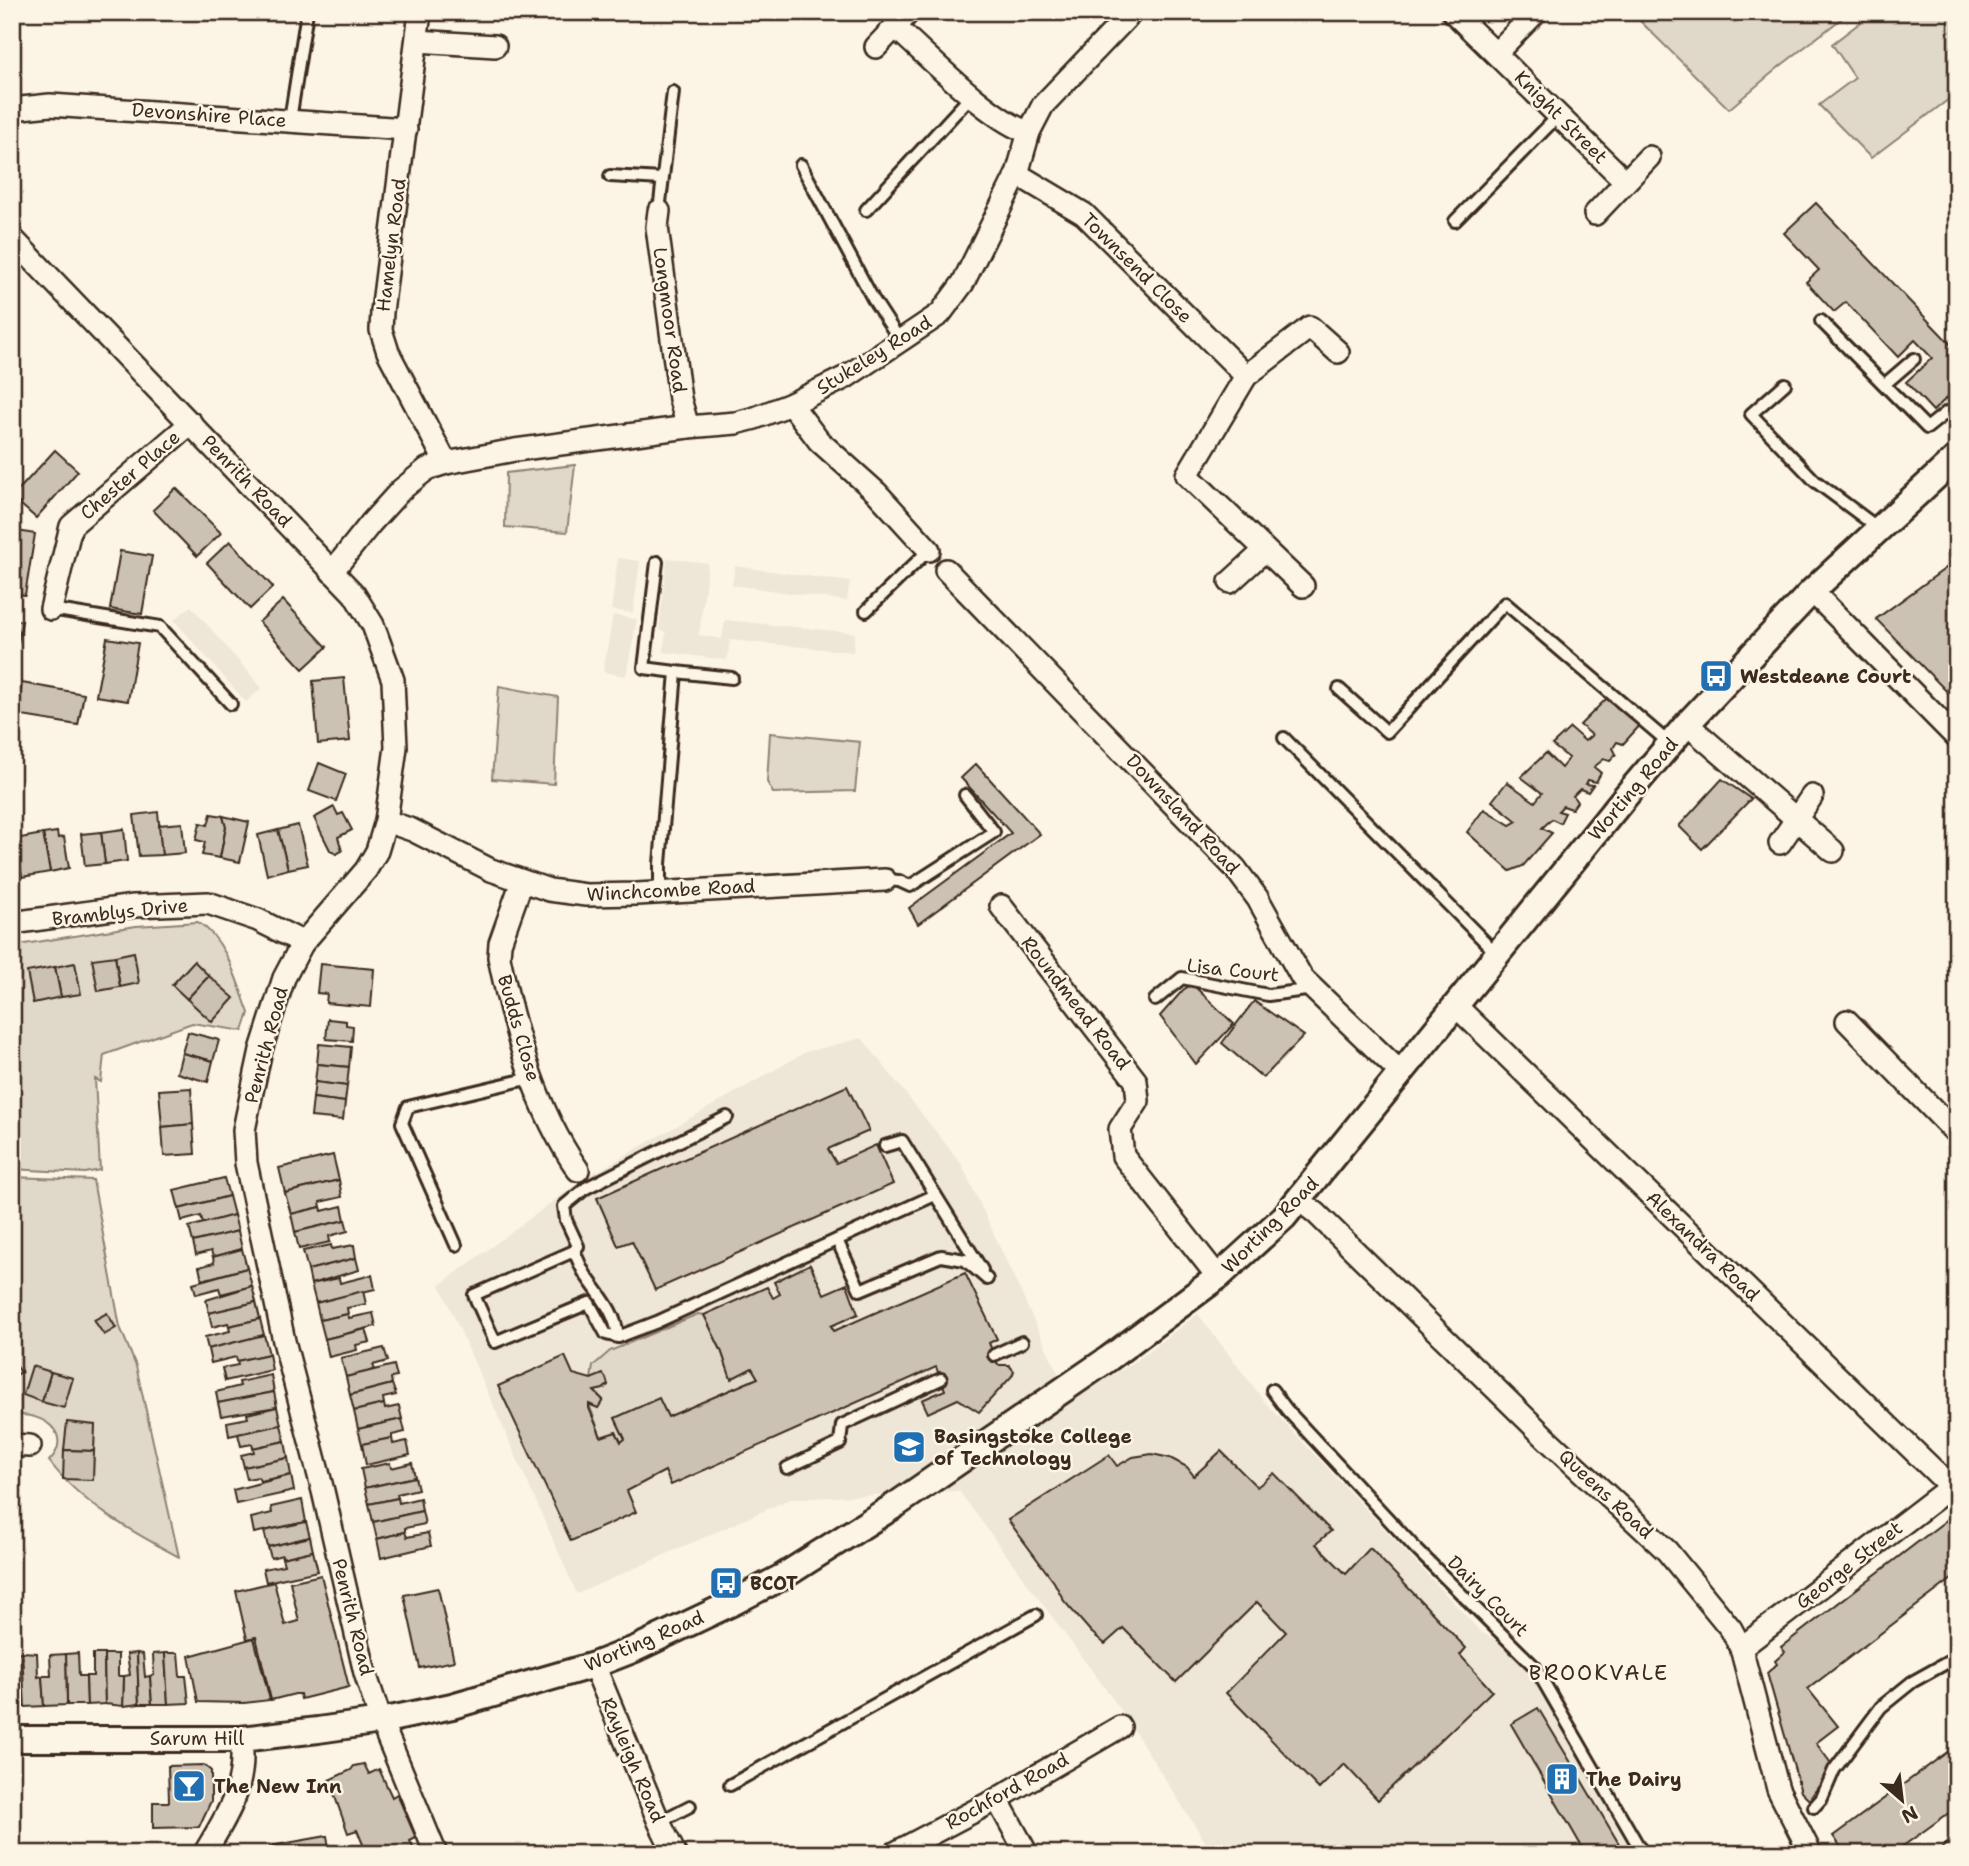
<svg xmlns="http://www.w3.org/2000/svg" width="1969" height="1866" font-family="'Shantell Sans',sans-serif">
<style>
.built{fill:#eee6d6}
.green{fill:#e0d8c8;stroke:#8e8173;stroke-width:2}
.building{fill:#ccc2b3;stroke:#3b2a1e;stroke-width:2}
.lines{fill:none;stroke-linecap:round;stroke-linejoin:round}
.service-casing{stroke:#3b2a1e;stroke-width:16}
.minor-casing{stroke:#3b2a1e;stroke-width:26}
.tertiary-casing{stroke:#3b2a1e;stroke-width:30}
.service{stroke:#fcf5e5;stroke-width:10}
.minor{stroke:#fcf5e5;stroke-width:21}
.tertiary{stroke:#fcf5e5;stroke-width:24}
.labels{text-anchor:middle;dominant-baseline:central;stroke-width:5;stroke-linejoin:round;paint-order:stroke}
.street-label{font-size:19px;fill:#3b2a1e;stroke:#fcf5e5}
.poi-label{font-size:19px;font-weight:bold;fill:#3b2a1e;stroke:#fcf5e5;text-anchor:start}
.neighbourhood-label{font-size:21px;letter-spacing:2px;fill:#3b2a1e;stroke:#fcf5e5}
</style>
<rect width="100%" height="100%" fill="#fcf5e5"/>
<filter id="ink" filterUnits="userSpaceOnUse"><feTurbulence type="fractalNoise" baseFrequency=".0143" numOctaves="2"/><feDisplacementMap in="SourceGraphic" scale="14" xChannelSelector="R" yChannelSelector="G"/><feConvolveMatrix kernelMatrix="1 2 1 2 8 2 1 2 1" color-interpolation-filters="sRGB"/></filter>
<g filter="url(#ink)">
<g class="built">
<polygon points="618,558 640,561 633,613 611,610"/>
<polygon points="667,558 708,563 699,635 722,639 725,620 855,633 853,652 730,640 727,660 663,652 666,632 659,630"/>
<polygon points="735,566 850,582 847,601 732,585"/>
<polygon points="191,606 262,688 246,702 174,620"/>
<polygon points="613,615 637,619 626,676 603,672"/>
<polygon points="862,1038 962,1165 1070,1399 1130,1365 1198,1314 1265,1402 1481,1632 1527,1658 1599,1777 1636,1854 1213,1854 1121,1710 959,1491 790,1499 577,1594 440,1285 582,1180 806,1052"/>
</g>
<g class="green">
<polygon points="1631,12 1850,12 1779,67 1729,109"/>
<polygon points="1874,12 1957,12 1957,93 1871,158 1819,105 1855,78 1832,44"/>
<polygon points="575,465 567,532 505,527 506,473"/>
<polygon points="499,686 558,697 554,784 492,779"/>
<polygon points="770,733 860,742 855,791 773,793 767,782"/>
<path d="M198,922C227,940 237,982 249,1013L243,1031L192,1023L104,1055L101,1082L95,1079L100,1170L85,1173L12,1169V946L136,926Z"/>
<path d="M12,1177L93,1180L120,1327L136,1366L179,1557C131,1531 82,1505 49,1461C75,1435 42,1410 12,1416Z"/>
<polygon points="698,1314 704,1315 721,1350 731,1378 752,1368 758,1378 668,1417 659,1399 615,1418 625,1439 621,1442 616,1432 601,1437 589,1404 598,1408 603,1400 594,1391 603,1389 608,1385 597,1377 591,1379 593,1366 610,1351"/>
</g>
<g class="building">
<polygon points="1816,203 1957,351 1957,388 1933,411 1906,382 1932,358 1915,340 1898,357 1846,302 1834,312 1806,282 1819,270 1784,233"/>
<polygon points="55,450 78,471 36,518 12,497"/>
<polygon points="176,488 221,533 197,556 153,510"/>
<polygon points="12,530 35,534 25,595 12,593"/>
<polygon points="230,541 273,587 250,609 207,563"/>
<polygon points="120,551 152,556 142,614 110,609"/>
<polygon points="1957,560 1957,702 1876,619"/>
<polygon points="283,600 327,647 303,669 259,622"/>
<polygon points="12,620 22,621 12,677"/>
<polygon points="107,638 138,643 128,701 96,696"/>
<polygon points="344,678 350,741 318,744 313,681"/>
<polygon points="22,683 84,694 78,725 16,715"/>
<polygon points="1609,696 1642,723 1623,744 1617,742 1613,748 1616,754 1610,761 1604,759 1594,767 1601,773 1596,782 1588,780 1586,784 1593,785 1588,792 1580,789 1573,796 1577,802 1572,809 1563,806 1558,811 1565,813 1560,823 1552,819 1542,828 1552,833 1523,866 1510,871 1467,832 1484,809 1510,825 1517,821 1492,801 1507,782 1535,802 1542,793 1521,777 1546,753 1561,768 1569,758 1552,745 1570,728 1585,741 1592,735 1580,725"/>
<polygon points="319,763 346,774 336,801 309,791"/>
<polygon points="976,764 1040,834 918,924 909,908 1011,833 961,778"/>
<polygon points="1722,779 1751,799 1702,849 1679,826"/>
<polygon points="334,807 338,815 343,813 352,830 338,837 342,851 336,854 330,850 314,818"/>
<polygon points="158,812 162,855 139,856 134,815"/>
<polygon points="211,814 223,816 226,827 220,858 202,855 205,842 196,840 200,823 208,825"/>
<polygon points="223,816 249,822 240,862 220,858 226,827"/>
<polygon points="182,823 185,853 162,855 159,825"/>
<polygon points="298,825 308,865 288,869 278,830"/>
<polygon points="124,829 127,861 105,864 101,832"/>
<polygon points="278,830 288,869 267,875 258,835"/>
<polygon points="57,832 58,838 64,837 69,868 50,872 43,834"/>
<polygon points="101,832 105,864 85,866 81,834"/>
<polygon points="43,834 50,872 22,877 15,839"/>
<polygon points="134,952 139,983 120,987 115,956"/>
<polygon points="115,956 120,987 98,991 92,959"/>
<polygon points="194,961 209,976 187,999 172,985"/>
<polygon points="75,963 81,994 61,997 55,967"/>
<polygon points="320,964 374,969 371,1007 326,1003 327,994 317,993"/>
<polygon points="55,967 61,997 33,1003 27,972"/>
<polygon points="209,976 234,998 212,1022 187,999"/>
<polygon points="1192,984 1234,1024 1196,1064 1160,1016 1183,990"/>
<polygon points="1254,1001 1304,1036 1263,1078 1222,1043"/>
<polygon points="328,1019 346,1021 346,1025 353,1026 352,1041 326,1039"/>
<polygon points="188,1032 219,1040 213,1061 182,1053"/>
<polygon points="319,1044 351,1047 349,1067 317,1064"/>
<polygon points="182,1053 213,1061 208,1082 177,1073"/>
<polygon points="317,1064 349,1067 347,1086 315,1082"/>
<polygon points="315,1082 347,1086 345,1102 313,1098"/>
<polygon points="847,1086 869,1131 828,1149 836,1163 876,1145 893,1184 655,1290 632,1241 618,1246 597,1198"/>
<polygon points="191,1088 193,1124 162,1127 159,1090"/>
<polygon points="313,1098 345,1102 343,1120 311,1117"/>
<polygon points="193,1124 195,1154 164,1156 162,1127"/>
<polygon points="333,1155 339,1180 285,1193 279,1168"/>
<polygon points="224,1178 229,1196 179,1209 174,1190"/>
<polygon points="339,1180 342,1197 320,1202 321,1207 291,1214 285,1193"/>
<polygon points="229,1196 234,1215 203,1224 201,1216 182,1221 179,1209"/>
<polygon points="342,1206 345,1220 295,1232 291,1214 321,1207 322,1211"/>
<polygon points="234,1215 238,1231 193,1242 189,1227"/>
<polygon points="345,1220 348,1231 329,1236 330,1242 299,1249 295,1232"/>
<polygon points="238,1231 242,1249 213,1257 211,1251 196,1255 193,1242"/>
<polygon points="331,1245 332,1249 354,1245 356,1258 308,1270 303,1251"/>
<polygon points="242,1249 247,1268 202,1280 199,1267 214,1263 213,1257"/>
<polygon points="356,1258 359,1270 311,1284 308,1270"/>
<polygon points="810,1264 824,1294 847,1284 858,1314 831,1326 834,1331 965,1273 997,1339 989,1343 998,1365 1009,1365 1014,1371 1012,1376 979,1412 958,1399 928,1413 922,1400 945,1390 936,1367 671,1485 665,1471 627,1491 636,1512 571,1541 498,1386 565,1356 573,1374 591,1379 603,1374 606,1378 608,1385 603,1389 594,1391 603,1400 598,1408 589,1404 589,1408 601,1437 616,1432 621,1442 625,1439 615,1418 659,1398 668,1417 758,1378 752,1368 731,1379 721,1350 704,1315 767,1287 773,1298 780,1294 774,1282"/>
<polygon points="247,1268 252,1286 221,1294 219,1288 196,1294 193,1283"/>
<polygon points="372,1275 375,1289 316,1303 311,1284 339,1278 340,1283"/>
<polygon points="252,1286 256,1302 209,1313 206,1300"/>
<polygon points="363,1291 366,1304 347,1308 348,1314 320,1320 316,1303"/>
<polygon points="256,1302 260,1319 229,1326 228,1323 212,1327 209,1313"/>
<polygon points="107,1313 116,1328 104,1335 94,1320"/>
<polygon points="373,1313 376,1326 325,1339 320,1320 348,1314 349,1318"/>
<polygon points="260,1319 264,1335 208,1349 205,1337 230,1331 229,1326"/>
<polygon points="366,1329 370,1342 356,1345 357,1350 329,1357 325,1339"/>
<polygon points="264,1335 269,1354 237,1361 236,1357 211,1363 208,1349"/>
<polygon points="384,1348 388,1361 373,1365 375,1370 346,1377 341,1358"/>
<polygon points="269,1354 272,1370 225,1381 222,1368 238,1365 237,1361"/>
<polygon points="12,1360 21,1372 12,1378"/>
<polygon points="394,1365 397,1377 391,1378 392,1384 350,1395 346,1377"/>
<polygon points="32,1366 51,1372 42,1402 23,1395"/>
<polygon points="51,1372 73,1378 64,1408 42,1402"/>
<polygon points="271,1375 274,1392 218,1403 216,1392 240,1386 239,1382"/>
<polygon points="392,1384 396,1395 383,1398 384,1404 354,1411 350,1395"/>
<polygon points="274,1392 277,1407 221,1416 218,1403"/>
<polygon points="384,1404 385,1409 399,1406 402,1419 358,1429 354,1411"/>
<polygon points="277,1407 281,1425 229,1436 227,1422 248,1418 247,1414"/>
<polygon points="402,1419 405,1432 392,1435 392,1438 362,1444 358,1429"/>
<polygon points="67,1422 95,1425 94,1451 64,1450"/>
<polygon points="281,1425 285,1441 253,1448 252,1444 241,1446 238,1434"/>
<polygon points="392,1438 393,1444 407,1441 410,1455 366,1465 362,1444"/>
<polygon points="285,1441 288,1458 244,1467 241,1455 254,1452 253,1448"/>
<polygon points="64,1450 94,1451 93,1480 63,1479"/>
<polygon points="1221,1451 1257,1487 1274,1473 1331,1531 1316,1544 1346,1574 1370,1548 1466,1648 1460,1655 1492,1691 1378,1800 1344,1764 1319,1789 1226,1693 1286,1632 1257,1602 1176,1682 1123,1628 1105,1644 1091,1632 1064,1601 1054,1582 1008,1520 1109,1455 1117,1466 1133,1457 1152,1454 1170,1458 1187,1467 1194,1476"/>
<polygon points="288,1458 291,1475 260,1481 258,1477 247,1479 244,1467"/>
<polygon points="390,1463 391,1468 412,1463 415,1477 365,1488 361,1469"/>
<polygon points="291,1475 294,1491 236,1504 233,1490"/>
<polygon points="415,1477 418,1489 397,1494 398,1498 369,1504 365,1488"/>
<polygon points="398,1498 399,1503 420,1498 422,1511 373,1522 369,1504"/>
<polygon points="302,1500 306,1522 254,1533 251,1518 272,1513 271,1507"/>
<polygon points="422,1511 425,1524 405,1528 405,1532 377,1539 373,1522"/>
<polygon points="1957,1512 1957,1575 1808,1689 1838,1726 1816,1743 1833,1766 1809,1800 1801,1792 1767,1673 1777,1664 1775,1661 1785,1652 1781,1647"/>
<polygon points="306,1522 310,1537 268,1547 264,1531"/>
<polygon points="405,1532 407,1537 428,1533 431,1546 381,1558 377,1539"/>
<polygon points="310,1537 313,1551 282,1558 282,1555 271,1558 268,1547"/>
<polygon points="313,1551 318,1571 266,1582 263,1569 284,1565 282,1558"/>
<polygon points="321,1575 349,1687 301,1699 300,1694 295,1694 271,1700 256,1637 247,1639 236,1591 274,1582 285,1625 299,1621 290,1582"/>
<polygon points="438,1588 454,1661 420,1668 404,1595"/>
<polygon points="254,1638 270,1700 244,1703 198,1702 189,1656"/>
<polygon points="22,1652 25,1707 12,1707 12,1653"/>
<polygon points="22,1652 37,1653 38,1677 42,1676 44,1706 25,1707"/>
<polygon points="78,1653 79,1676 86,1676 87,1705 67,1705 66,1654"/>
<polygon points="137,1653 139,1704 123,1706 124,1676 130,1675 127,1654"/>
<polygon points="137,1653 143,1654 145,1677 150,1676 152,1704 139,1704"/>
<polygon points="165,1653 168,1704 152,1704 150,1676 154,1675 153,1654"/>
<polygon points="165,1653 178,1653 180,1676 186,1676 189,1703 168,1704"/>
<polygon points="66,1654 67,1705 44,1706 42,1676 51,1676 50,1655"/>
<polygon points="93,1654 104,1654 105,1704 87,1705 86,1676 93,1676"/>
<polygon points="104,1654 118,1654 118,1676 124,1676 123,1706 105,1704"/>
<polygon points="1538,1708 1576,1771 1625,1854 1586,1854 1511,1724"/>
<polygon points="1957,1745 1957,1807 1892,1854 1846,1854 1833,1836"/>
<polygon points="364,1764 369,1774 379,1769 392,1797 397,1794 416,1838 410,1841 416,1854 367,1854 357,1830 348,1833 329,1780 351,1770 354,1766"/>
<polygon points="204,1765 211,1771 211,1801 199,1827 153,1828 153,1802 169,1802 168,1766"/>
<polygon points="327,1836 330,1854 271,1854 270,1846"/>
</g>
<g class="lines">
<defs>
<g id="service">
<polyline points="290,120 307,12"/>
<polyline points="801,165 873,299 901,342"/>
<polyline points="610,176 662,179"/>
<polyline points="866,210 972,95"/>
<polyline points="659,211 673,92"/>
<polyline points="1455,221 1559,115"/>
<polyline points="1821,321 1927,428 1947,412 1957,423"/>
<polyline points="1785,384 1751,414 1815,481 1878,528"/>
<polyline points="1885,384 1914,359"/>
<polyline points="657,562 644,668 676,672 660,864 660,893"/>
<polyline points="51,609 160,627 231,704"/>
<polyline points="866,611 929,550"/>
<polyline points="676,672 732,678"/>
<polyline points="1339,689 1387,732 1505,603 1669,743"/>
<polyline points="1284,738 1498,955"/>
<polyline points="885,880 899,881 910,886 994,832 965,795"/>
<polyline points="1155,1000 1182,978 1268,995 1314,989"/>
<polyline points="885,1146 902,1141 982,1270"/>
<polyline points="837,1240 860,1290 941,1256 965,1260 987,1279"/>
<polyline points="456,1245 402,1123 408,1107 531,1078"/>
<polyline points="574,1251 474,1295 495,1342 589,1303 606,1334 618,1337 657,1322 935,1195"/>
<path d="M618,1337C616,1312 600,1296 587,1277C581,1269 578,1259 574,1251L578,1246L566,1220L564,1206L586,1188L727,1117"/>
<polyline points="994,1355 1022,1342"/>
<polyline points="1272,1390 1287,1410 1417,1550 1535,1667 1643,1854"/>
<polyline points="787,1468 840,1443 842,1425 941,1379"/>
<polyline points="730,1785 1036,1615"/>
<polyline points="1814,1807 1822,1798 1834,1770 1881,1707 1912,1682 1957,1657"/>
<polyline points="659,1822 690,1806"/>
</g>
<g id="minor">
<polyline points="420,12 382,312 381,330 388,352 446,463"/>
<polyline points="1453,12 1625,181"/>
<path d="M895,27C926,54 993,123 1029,132"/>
<polyline points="417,41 495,46"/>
<polyline points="876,47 909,12"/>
<polyline points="1496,53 1536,12"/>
<polyline points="12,109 50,105 406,129"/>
<polyline points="1017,174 1084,214 1246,376 1187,475 1303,586"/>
<polyline points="659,211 657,227 680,399 688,427"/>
<polyline points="1595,214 1649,157"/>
<polyline points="12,238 354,594 373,625 393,680 396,747 386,821 377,851 366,870 302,944 284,978 261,1050 250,1101 244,1130 246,1163 284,1341 323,1491 365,1673 381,1721 436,1854"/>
<polyline points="1246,376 1310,327 1338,352"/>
<polyline points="791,404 819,441 877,493 929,550"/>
<polyline points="946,570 1235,868 1258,899 1302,978 1400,1072"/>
<polyline points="332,572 371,523 401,490 427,469 446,463 515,450 688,427 736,423 755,418 791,404 846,377 940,314 963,283 1017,174 1029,132 1043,105 1132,12"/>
<polyline points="1230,582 1265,550"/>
<polyline points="1812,591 1957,738"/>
<polyline points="51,609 71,526 191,423"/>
<polyline points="1687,724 1833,851"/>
<polyline points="386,821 412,830 491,870 549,890 586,895 637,894 885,880"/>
<polyline points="1780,843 1812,796"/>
<path d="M522,881L500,943L499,957C514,1030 535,1108 578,1170"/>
<polyline points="1001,906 1136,1081 1138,1101 1120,1129 1123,1156 1218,1277"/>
<polyline points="12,923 134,906 208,903 258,920 296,939 302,944"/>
<polyline points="1455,1005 1951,1487"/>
<polyline points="1847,1021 1957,1134"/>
<polyline points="1299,1200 1316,1213 1548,1440 1667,1551 1731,1629 1741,1648 1778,1789 1811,1854"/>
<polyline points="12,1445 30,1446"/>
<polyline points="1741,1648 1957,1482"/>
<polyline points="594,1665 659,1822 675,1854"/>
<polyline points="997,1799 1027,1854"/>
<path d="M204,1854C228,1814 247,1786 241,1739"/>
<polyline points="893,1854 997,1799 1120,1727"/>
<polyline points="1952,1854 1957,1851"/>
</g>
<polyline id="tertiary" points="12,1739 241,1739 318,1730 381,1721 452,1706 594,1665 635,1649 732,1603 782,1577 897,1504 1108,1359 1218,1277 1284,1217 1624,798 1687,724 1812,591 1957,457"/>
</defs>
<use href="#service" class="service-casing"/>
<use href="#minor" class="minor-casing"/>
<use href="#tertiary" class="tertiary-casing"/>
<use href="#service" class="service"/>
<use href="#minor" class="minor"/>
<use href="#tertiary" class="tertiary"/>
</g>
</g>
<defs>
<symbol id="bus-square" viewBox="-11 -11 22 22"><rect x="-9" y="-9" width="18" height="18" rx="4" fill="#1f6fb2" stroke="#fcf5e5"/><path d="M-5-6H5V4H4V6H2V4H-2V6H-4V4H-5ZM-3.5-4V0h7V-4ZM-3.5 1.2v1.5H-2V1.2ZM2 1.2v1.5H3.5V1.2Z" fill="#fff"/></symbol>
<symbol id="university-square" viewBox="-11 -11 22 22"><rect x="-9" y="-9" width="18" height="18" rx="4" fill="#1f6fb2" stroke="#fcf5e5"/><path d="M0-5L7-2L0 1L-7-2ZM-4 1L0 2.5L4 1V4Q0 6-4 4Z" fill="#fff"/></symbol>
<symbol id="building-square" viewBox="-11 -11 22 22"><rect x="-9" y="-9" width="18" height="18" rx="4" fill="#1f6fb2" stroke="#fcf5e5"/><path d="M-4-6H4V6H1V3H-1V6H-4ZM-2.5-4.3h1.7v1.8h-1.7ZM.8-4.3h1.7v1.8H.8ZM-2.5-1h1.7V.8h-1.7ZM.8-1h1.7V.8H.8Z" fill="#fff"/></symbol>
<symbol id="bar-square" viewBox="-11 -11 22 22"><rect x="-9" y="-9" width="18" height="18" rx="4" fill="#1f6fb2" stroke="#fcf5e5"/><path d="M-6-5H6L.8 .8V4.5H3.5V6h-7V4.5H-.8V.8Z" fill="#fff"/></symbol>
</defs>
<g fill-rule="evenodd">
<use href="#bus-square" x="1697" y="657" width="38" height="38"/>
<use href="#university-square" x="890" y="1428" width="38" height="38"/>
<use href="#bus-square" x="707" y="1564" width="38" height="38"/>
<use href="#building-square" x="1543" y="1760" width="38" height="38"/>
<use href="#bar-square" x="170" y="1767" width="38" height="38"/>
</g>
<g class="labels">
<g class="street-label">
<text transform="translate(209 115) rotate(4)">Devonshire Place</text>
<text transform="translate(1561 117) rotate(45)">Knight Street</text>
<text transform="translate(391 245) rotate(-83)">Hamelyn Road</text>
<text transform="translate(1137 268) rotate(45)">Townsend Close</text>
<text transform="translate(670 320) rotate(82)">Longmoor Road</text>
<text transform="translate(874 355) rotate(-32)">Stukeley Road</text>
<text transform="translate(130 475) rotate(-41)">Chester Place</text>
<text transform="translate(247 481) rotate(46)">Penrith Road</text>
<text transform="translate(1633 789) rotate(-50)">Worting Road</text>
<text transform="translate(1183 814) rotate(47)">Downsland Road</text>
<text transform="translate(671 890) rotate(-3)">Winchcombe Road</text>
<text transform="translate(120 912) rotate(-6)">Bramblys Drive</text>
<text transform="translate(1233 970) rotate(6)">Lisa Court</text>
<text transform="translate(1076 1003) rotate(52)">Roundmead Road</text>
<text transform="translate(519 1028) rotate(74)">Budds Close</text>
<text transform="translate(266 1045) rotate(-75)">Penrith Road</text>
<text transform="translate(1270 1225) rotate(-45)">Worting Road</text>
<text transform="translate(1703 1246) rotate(44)">Alexandra Road</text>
<text transform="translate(1606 1494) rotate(43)">Queens Road</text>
<text transform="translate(1849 1565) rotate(-38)">George Street</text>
<text transform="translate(1488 1596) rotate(45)">Dairy Court</text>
<text transform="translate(353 1617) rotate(76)">Penrith Road</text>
<text transform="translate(644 1641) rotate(-23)">Worting Road</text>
<text x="197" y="1738">Sarum Hill</text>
<text transform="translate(633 1760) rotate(67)">Rayleigh Road</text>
<text transform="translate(1007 1791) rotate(-29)">Rochford Road</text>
</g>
<g class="poi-label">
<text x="1740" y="676">Westdeane Court</text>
<text x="934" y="1436">Basingstoke College<tspan x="934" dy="22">of Technology</tspan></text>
<text x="750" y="1583">BCOT</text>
<text x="1586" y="1779">The Dairy</text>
<text x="214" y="1786">The New Inn</text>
</g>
<g class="neighbourhood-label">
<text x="1599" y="1673">BROOKVALE</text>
</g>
</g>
<rect width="1969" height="1866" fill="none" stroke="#fcf5e5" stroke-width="42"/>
<rect x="21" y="21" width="1927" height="1824" fill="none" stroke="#3b2a1e" stroke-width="2.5" filter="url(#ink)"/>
<g transform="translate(1902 1800) rotate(152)" stroke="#fcf5e5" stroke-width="5" paint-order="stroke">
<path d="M0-5L12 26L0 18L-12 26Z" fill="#3b2a1e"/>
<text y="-10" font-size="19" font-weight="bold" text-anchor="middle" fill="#3b2a1e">N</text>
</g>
</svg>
